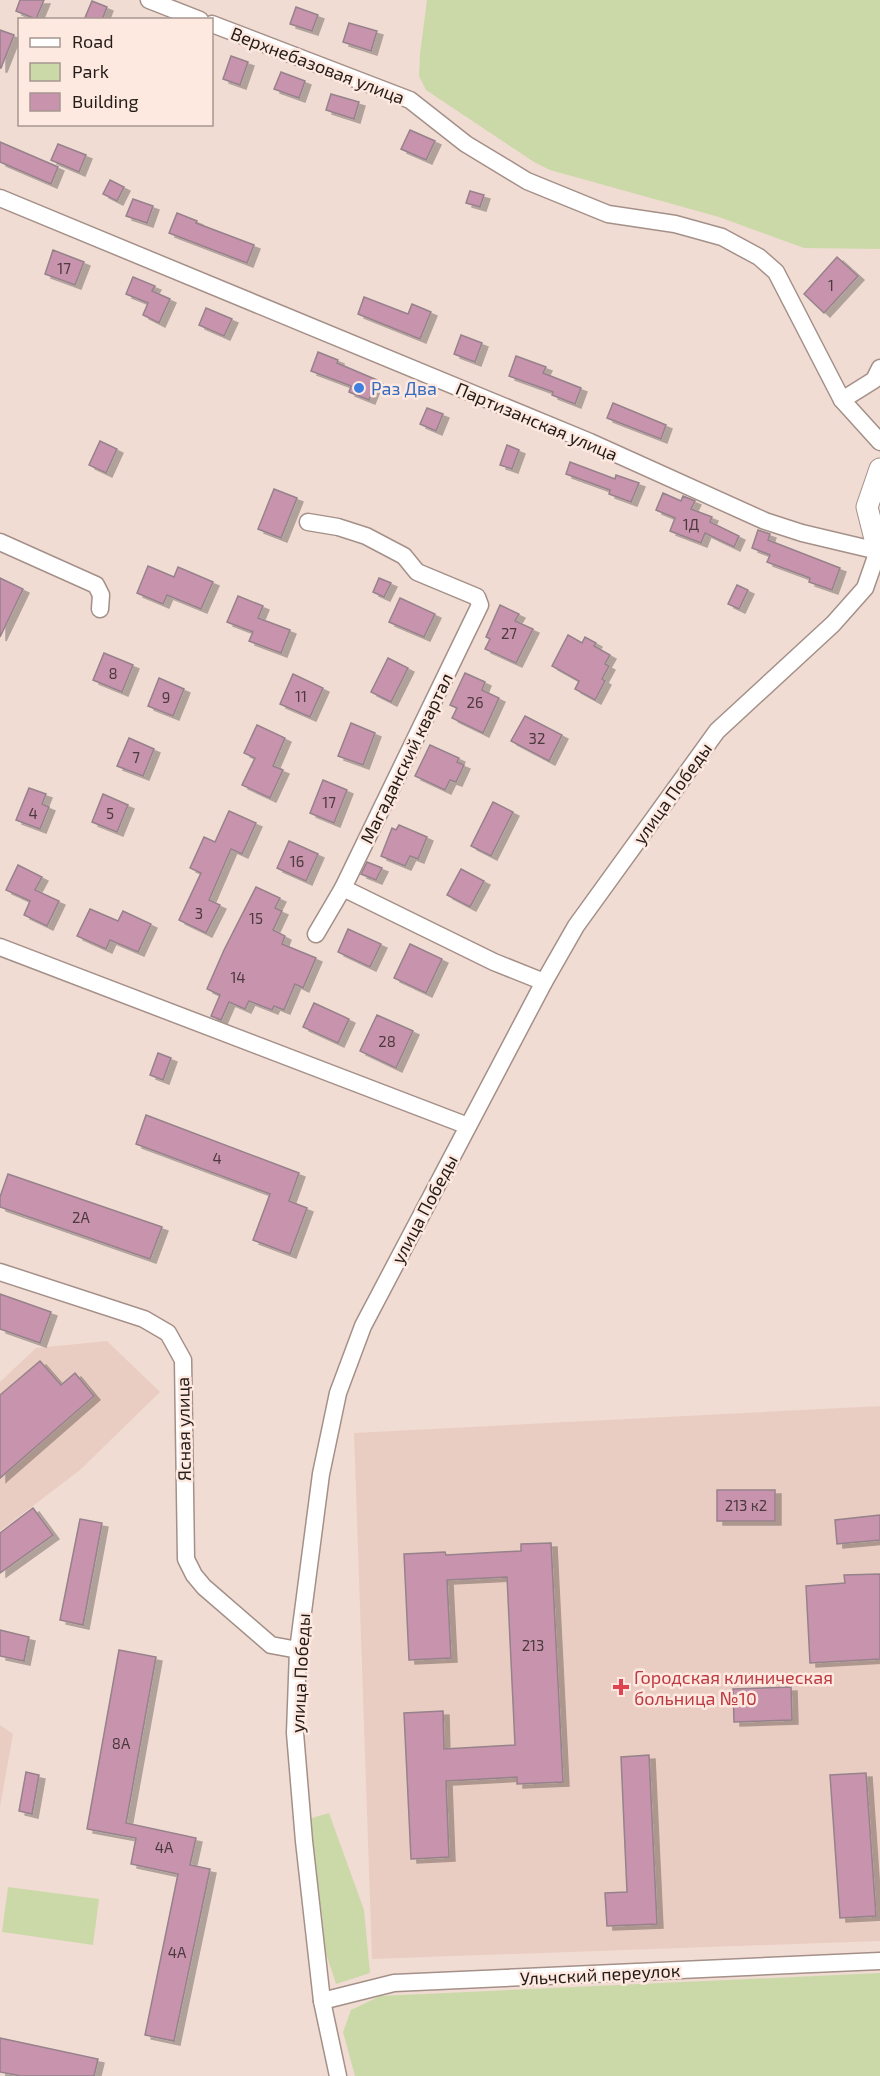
<svg xmlns="http://www.w3.org/2000/svg" width="880" height="2076" font-family="'Exo 2',sans-serif">
<style>
.built{fill:#eacdc2}
.green{fill:#cbd9a9}
.building{fill:#c893ac;stroke:#96828b;stroke-width:1.5;filter:url(#shadow)}
.lines{fill:none;stroke-linecap:round;stroke-linejoin:round}
.minor-casing{stroke:#a49088;stroke-width:19}
.tertiary-casing{stroke:#a49088;stroke-width:23}
.minor{stroke:#fff;stroke-width:16}
.tertiary{stroke:#fff;stroke-width:21}
.shop-dot{fill:#3f7fe0;stroke:#fee9e0;stroke-width:2}
.health-dot{fill:#e0444e;stroke:#fee9e0;stroke-width:2}
.labels{text-anchor:middle;dominant-baseline:central;stroke-width:5;stroke-linejoin:round;paint-order:stroke}
.number-label{font-size:15px;fill:#4c3a3e}
.street-label{font-size:18px;fill:#231c19;stroke:#fee9e0}
.shop-label{font-size:18px;fill:#366cbe;stroke:#fee9e0;text-anchor:start}
.health-label{font-size:18px;fill:#be3a42;stroke:#fee9e0;text-anchor:start}
</style>
<defs>
<filter id="shadow"><feDropShadow dx="6" dy="4" stdDeviation="0" flood-color="#0004"/></filter>
</defs>
<rect width="100%" height="100%" fill="#f1dcd3"/>
<g class="built">
<polygon points="107,1341 160,1392 80,1470 0,1531 0,1382 36,1348"/>
<polygon points="880,1406 880,1941 372,1959 354,1433"/>
<polygon points="0,1725 13,1734 0,1807"/>
</g>
<g class="green">
<polygon points="427,0 880,0 880,249 804,248 719,217 550,170 534,162 426,90 419,76 420,54"/>
<polygon points="329,1813 364,1910 370,1973 336,1984 322,1941 302,1821"/>
<polygon points="8,1887 99,1899 93,1945 2,1932"/>
<polygon points="880,1973 880,2076 355,2076 343,2032 351,2010 380,1996"/>
</g>
<g class="building">
<polygon points="20,0 44,0 36,19 16,11"/>
<polygon points="92,1 107,7 102,20 84,20"/>
<polygon points="296,7 318,15 312,31 290,24"/>
<polygon points="349,23 377,31 371,51 343,42"/>
<polygon points="0,30 14,35 1,68 0,68"/>
<polygon points="231,56 248,62 240,85 223,79"/>
<polygon points="281,72 305,81 299,98 274,89"/>
<polygon points="331,94 359,102 354,119 326,110"/>
<polygon points="410,130 435,141 426,160 401,149"/>
<polygon points="0,142 58,167 51,184 0,162"/>
<polygon points="58,144 86,155 79,172 51,160"/>
<polygon points="110,180 124,187 117,201 103,194"/>
<polygon points="470,191 484,195 480,207 466,203"/>
<polygon points="133,199 153,206 147,223 126,216"/>
<polygon points="177,213 197,221 196,223 254,245 247,263 169,233"/>
<polygon points="53,250 84,262 75,285 45,274"/>
<polygon points="837,257 858,276 824,313 804,294"/>
<polygon points="133,277 155,286 152,291 170,299 159,323 143,315 148,303 126,294"/>
<polygon points="364,297 408,314 412,304 431,312 420,339 358,314"/>
<polygon points="206,308 232,319 224,336 199,325"/>
<polygon points="461,335 482,343 475,362 454,354"/>
<polygon points="318,352 338,360 337,363 377,380 369,400 349,392 351,386 311,371"/>
<polygon points="516,356 546,367 543,373 581,388 575,404 552,395 553,392 509,376"/>
<polygon points="613,403 666,425 661,439 607,418"/>
<polygon points="427,408 443,414 436,431 420,424"/>
<polygon points="100,441 117,449 106,473 89,465"/>
<polygon points="507,445 519,450 512,469 500,465"/>
<polygon points="570,462 615,479 616,475 639,483 631,502 609,494 610,490 566,474"/>
<polygon points="274,489 297,498 281,538 258,529"/>
<polygon points="663,493 681,501 683,496 695,501 691,509 712,517 710,522 739,536 734,547 705,533 701,543 670,531 675,518 656,510"/>
<polygon points="758,530 770,534 768,540 840,568 832,590 809,582 810,578 767,562 770,555 752,548"/>
<polygon points="148,566 174,577 178,567 213,582 201,609 167,595 163,604 137,593"/>
<polygon points="0,578 23,589 0,637"/>
<polygon points="379,578 391,583 384,597 373,592"/>
<polygon points="737,585 748,590 739,609 728,604"/>
<polygon points="238,596 263,606 258,618 290,630 281,653 249,641 253,632 227,622"/>
<polygon points="400,598 435,614 424,637 389,622"/>
<polygon points="500,605 519,614 515,621 533,629 516,663 485,649 490,639 486,637"/>
<polygon points="568,635 582,643 585,637 596,643 594,646 610,655 605,664 609,666 602,679 605,681 595,700 575,689 579,681 552,666"/>
<polygon points="104,653 133,665 122,692 93,680"/>
<polygon points="388,658 408,668 391,702 371,692"/>
<polygon points="465,673 485,682 482,690 499,698 483,733 452,718 457,708 450,705"/>
<polygon points="293,674 323,688 310,717 280,704"/>
<polygon points="159,678 184,689 173,716 148,706"/>
<polygon points="525,716 562,735 549,761 511,741"/>
<polygon points="351,723 375,733 363,765 338,756"/>
<polygon points="257,725 285,738 273,766 283,770 270,798 242,785 255,758 244,753"/>
<polygon points="129,738 154,749 143,776 117,766"/>
<polygon points="430,745 459,758 457,762 464,765 456,782 450,780 445,790 415,776"/>
<polygon points="323,780 347,790 334,823 310,813"/>
<polygon points="29,788 46,794 42,804 49,807 40,829 16,820"/>
<polygon points="103,794 128,805 117,832 92,822"/>
<polygon points="493,802 513,812 491,856 471,846"/>
<polygon points="229,811 256,823 242,854 231,849 209,900 220,905 206,933 179,920 201,873 190,868 204,837 215,842"/>
<polygon points="399,825 427,837 418,859 410,856 405,866 381,856 392,828 396,830"/>
<polygon points="289,841 318,854 306,881 277,868"/>
<polygon points="367,862 382,868 376,880 361,874"/>
<polygon points="18,865 42,877 35,890 59,901 47,926 24,915 30,901 6,890"/>
<polygon points="461,869 484,881 470,907 447,895"/>
<polygon points="256,887 280,898 275,908 282,911 273,930 285,936 282,944 316,958 303,988 295,984 284,1010 274,1006 272,1010 249,1001 245,1009 229,1002 221,1020 211,1016 220,995 207,989 224,950"/>
<polygon points="90,909 118,921 123,911 151,924 138,952 110,940 106,949 77,936"/>
<polygon points="348,929 381,944 370,967 338,952"/>
<polygon points="410,944 442,959 426,993 394,978"/>
<polygon points="314,1003 349,1019 338,1043 303,1027"/>
<polygon points="377,1015 413,1031 396,1068 360,1051"/>
<polygon points="158,1053 171,1058 163,1080 150,1075"/>
<polygon points="146,1115 299,1173 289,1201 307,1208 290,1254 253,1240 270,1194 136,1144"/>
<polygon points="8,1174 162,1227 150,1259 0,1207 0,1197"/>
<polygon points="0,1294 51,1312 40,1343 0,1329"/>
<polygon points="40,1361 61,1385 75,1373 94,1396 0,1478 0,1395"/>
<rect x="717" y="1490" width="58" height="31"/>
<polygon points="33,1508 53,1535 0,1573 0,1533"/>
<polygon points="880,1515 880,1540 837,1544 835,1520"/>
<polygon points="80,1519 102,1523 83,1625 60,1620"/>
<polygon points="551,1543 563,1782 517,1784 517,1777 446,1781 449,1857 411,1859 404,1713 443,1711 444,1749 515,1745 507,1577 447,1580 451,1658 409,1660 404,1554 445,1552 446,1555 521,1551 521,1544"/>
<polygon points="880,1574 880,1659 810,1663 806,1586 845,1583 844,1575"/>
<polygon points="0,1630 29,1637 24,1661 0,1656"/>
<polygon points="119,1650 156,1657 126,1823 196,1838 190,1865 210,1869 174,2041 145,2035 178,1874 131,1864 136,1838 87,1829"/>
<polygon points="791,1687 792,1720 734,1722 733,1689"/>
<polygon points="649,1755 657,1924 607,1926 605,1893 627,1892 621,1757"/>
<polygon points="26,1772 39,1775 32,1814 19,1811"/>
<polygon points="866,1773 876,1916 840,1918 830,1775"/>
<polygon points="0,2038 98,2059 94,2076 21,2076 0,2072"/>
</g>
<g class="lines">
<defs>
<g id="minor">
<polyline points="149,0 200,20"/>
<polyline points="212,24 410,100 466,144 527,181 608,214 675,224 722,237 759,257 776,272 842,400 880,442"/>
<polyline points="0,198 590,442 765,521 802,533 878,551 865,588 833,624 717,731 576,926 544,982 363,1326 338,1393 321,1474 298,1650 295,1733 304,1841 322,2001 338,2076"/>
<polyline points="842,400 874,380 880,368"/>
<polyline points="308,522 338,527 366,536 404,556 417,572 477,597 480,605 343,888 494,962 544,982"/>
<polyline points="0,542 96,585 101,595 100,609"/>
<polyline points="316,934 343,888"/>
<polyline points="0,947 468,1126"/>
<polyline points="0,1272 144,1319 168,1333 183,1360 186,1559 194,1575 204,1587 271,1645 298,1650"/>
<polyline points="322,2001 394,1983 880,1961"/>
</g>
<polyline id="tertiary" points="880,469 867,507 878,551 880,552"/>
</defs>
<use href="#minor" class="minor-casing"/>
<use href="#tertiary" class="tertiary-casing"/>
<use href="#minor" class="minor"/>
<use href="#tertiary" class="tertiary"/>
</g>
<circle class="shop-dot" cx="359" cy="388" r="6"/>
<path class="health-dot" d="M618 1678h6v6h6v6h-6v6h-6v-6h-6v-6h6z"/>
<g class="labels">
<g class="number-label">
<text x="64" y="268">17</text>
<text x="831" y="285">1</text>
<text x="691" y="524">1Д</text>
<text x="509" y="633">27</text>
<text x="113" y="673">8</text>
<text x="301" y="696">11</text>
<text x="166" y="697">9</text>
<text x="475" y="702">26</text>
<text x="537" y="738">32</text>
<text x="136" y="757">7</text>
<text x="329" y="802">17</text>
<text x="33" y="813">4</text>
<text x="110" y="813">5</text>
<text x="297" y="861">16</text>
<text x="199" y="913">3</text>
<text x="256" y="918">15</text>
<text x="238" y="977">14</text>
<text x="387" y="1041">28</text>
<text x="217" y="1158">4</text>
<text x="81" y="1217">2А</text>
<text x="746" y="1505">213 к2</text>
<text x="533" y="1645">213</text>
<text x="121" y="1743">8А</text>
<text x="164" y="1847">4А</text>
<text x="177" y="1952">4А</text>
</g>
<g class="street-label">
<text transform="translate(318 65) rotate(21)">Верхнебазовая улица</text>
<text transform="translate(537 421) rotate(23)">Партизанская улица</text>
<text transform="translate(406 758) rotate(-64)">Магаданский квартал</text>
<text transform="translate(672 793) rotate(-54)">улица Победы</text>
<text transform="translate(424 1209) rotate(-62)">улица Победы</text>
<text transform="translate(183 1429) rotate(-91)">Ясная улица</text>
<text transform="translate(300 1673) rotate(-87)">улица Победы</text>
<text transform="translate(600 1974) rotate(-3)">Ульчский переулок</text>
</g>
<g class="shop-label">
<text x="371" y="388">Раз Два</text>
</g>
<g class="health-label">
<text x="634" y="1677">Городская клиническая<tspan x="634" dy="21">больница №10</tspan></text>
</g>
</g>
<rect x="18" y="18" width="195" height="108" fill="#fee9e0" stroke="#a69790" stroke-width="1.5"/>
<rect x="30" y="38" width="30" height="9" fill="#ffffff" stroke="#a69790" stroke-width="1.5"/>
<text x="72" y="48" font-size="18" fill="#231c19">Road</text>
<rect x="30" y="63" width="30" height="18" fill="#cbd9a9" stroke="#a69790" stroke-width="1.5"/>
<text x="72" y="78" font-size="18" fill="#231c19">Park</text>
<rect x="30" y="93" width="30" height="18" fill="#c893ac" stroke="#a69790" stroke-width="1.5"/>
<text x="72" y="108" font-size="18" fill="#231c19">Building</text>
</svg>
